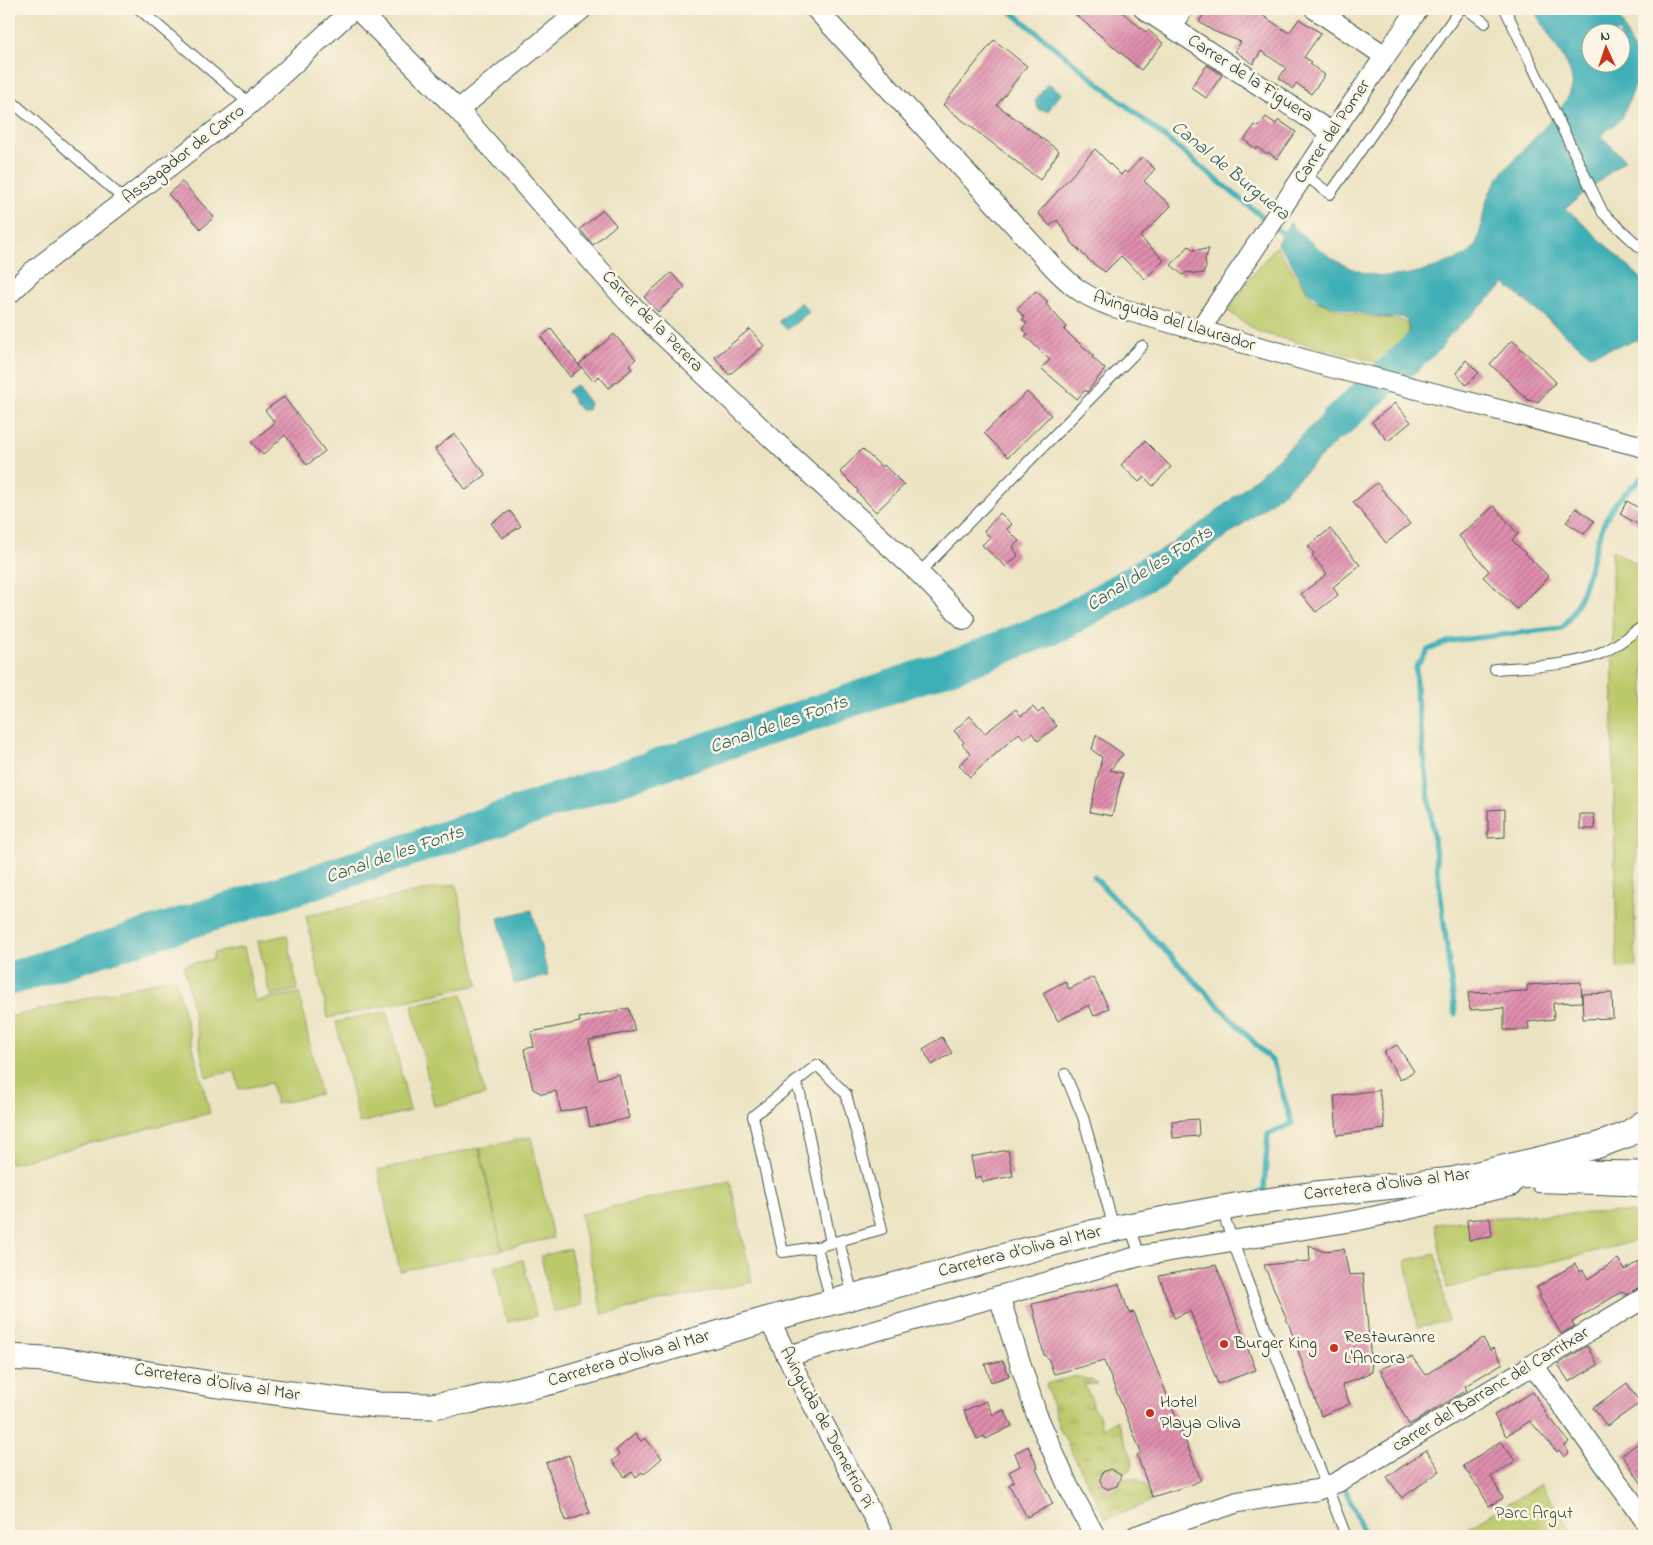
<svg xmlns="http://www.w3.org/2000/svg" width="1653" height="1545" font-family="'Indie Flower',sans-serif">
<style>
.grass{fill:url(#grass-tufts);stroke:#6e8350}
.green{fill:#bcc96b;stroke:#6e8350}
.water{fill:#3eafb6;stroke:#2e7675;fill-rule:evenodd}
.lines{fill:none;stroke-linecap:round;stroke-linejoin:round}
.stream{stroke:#3eafb6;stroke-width:5.5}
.river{stroke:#3eafb6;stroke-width:34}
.building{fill:url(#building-hatch)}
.service-casing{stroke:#3e5649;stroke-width:12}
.minor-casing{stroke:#3e5649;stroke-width:22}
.tertiary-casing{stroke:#3e5649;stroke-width:27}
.service{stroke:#fff;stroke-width:10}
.minor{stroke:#fff;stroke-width:20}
.tertiary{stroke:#fff;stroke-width:25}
.poi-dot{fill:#c8321e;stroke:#fcf5e5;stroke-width:2}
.labels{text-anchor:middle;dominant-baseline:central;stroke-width:5;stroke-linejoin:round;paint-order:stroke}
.street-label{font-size:18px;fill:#1f3d34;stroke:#fcf5e5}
.poi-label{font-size:18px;fill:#1f3d34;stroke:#fcf5e5;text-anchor:start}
.park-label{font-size:18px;fill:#3e593f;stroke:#fcf5e5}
.water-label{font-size:19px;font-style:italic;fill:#285f5b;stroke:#fcf5e5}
</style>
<defs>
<pattern id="grass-tufts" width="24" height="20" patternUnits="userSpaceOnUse" patternTransform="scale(1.25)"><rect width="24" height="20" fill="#bcc96b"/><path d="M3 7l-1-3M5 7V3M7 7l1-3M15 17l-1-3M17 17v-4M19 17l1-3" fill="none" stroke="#98a459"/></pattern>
<pattern id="building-hatch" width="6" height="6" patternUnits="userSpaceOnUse" patternTransform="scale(1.25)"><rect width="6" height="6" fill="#e08eae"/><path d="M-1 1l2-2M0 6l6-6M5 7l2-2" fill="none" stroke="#b5758e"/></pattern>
</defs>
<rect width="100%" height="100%" fill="#fcf5e5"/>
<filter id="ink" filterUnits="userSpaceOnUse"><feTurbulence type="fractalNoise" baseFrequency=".02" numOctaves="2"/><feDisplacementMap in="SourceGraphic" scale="10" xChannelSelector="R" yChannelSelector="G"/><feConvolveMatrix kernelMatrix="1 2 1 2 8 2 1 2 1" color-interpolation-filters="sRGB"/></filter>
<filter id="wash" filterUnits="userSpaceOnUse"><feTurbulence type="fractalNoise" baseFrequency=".0096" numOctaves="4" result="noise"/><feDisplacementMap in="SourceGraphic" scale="20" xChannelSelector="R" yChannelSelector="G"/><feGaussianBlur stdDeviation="1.12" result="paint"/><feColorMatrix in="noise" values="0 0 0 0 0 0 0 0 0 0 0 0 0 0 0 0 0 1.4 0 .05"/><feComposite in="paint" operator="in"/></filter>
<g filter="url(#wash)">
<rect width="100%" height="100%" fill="#ece3c2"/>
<path class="grass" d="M1075,1376L1092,1380L1097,1384L1084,1385L1092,1400V1408C1100,1412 1101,1420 1101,1429L1117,1420L1132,1458V1468L1124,1474L1120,1473L1113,1468L1103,1469C1099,1476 1097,1481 1101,1488L1108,1491L1118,1488L1121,1480L1126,1478L1138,1479L1145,1484L1152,1501L1106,1519L1059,1427L1046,1384Z"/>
<g class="green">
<polygon points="1276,246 1313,300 1350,314 1400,320 1407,322 1408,333 1406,339 1380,363 1258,332 1228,311 1249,279"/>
<path d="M1612,550L1644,568V798C1633,857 1634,908 1636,967L1617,968L1613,760Z"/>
<polygon points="456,884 478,985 328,1018 306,916"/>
<polygon points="287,935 298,990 270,996 258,941"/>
<polygon points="244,947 255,1001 299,993 320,1094 276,1104 271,1083 239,1089 235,1071 206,1077 184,965 213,959 213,953"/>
<polygon points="175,977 210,1113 9,1164 9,1017"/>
<polygon points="462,994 485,1095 434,1106 412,1005"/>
<polygon points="387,1011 410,1111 359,1123 336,1022"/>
<polygon points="531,1137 553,1238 502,1249 480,1148"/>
<polygon points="479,1148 502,1250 400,1271 378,1170"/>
<polygon points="730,1181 752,1282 602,1314 580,1214"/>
<polygon points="1617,1212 1644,1214 1644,1239 1447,1288 1435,1224 1499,1217"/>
<polygon points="570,1249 582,1305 553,1312 541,1256"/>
<polygon points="1436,1254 1448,1321 1417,1327 1406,1260"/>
<polygon points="523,1260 536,1316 507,1322 494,1267"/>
<polygon points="1541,1484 1574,1536 1471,1536 1466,1529"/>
</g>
<g class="water">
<path d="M1533,9H1616L1642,69L1622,118L1601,136L1625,160L1566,208L1644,281V341L1636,340L1590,355L1505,284L1410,372L1380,363L1407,337L1409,332L1407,319L1402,317L1390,318L1354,312L1320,302L1306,289L1288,257L1277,243L1290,223C1338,270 1376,291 1443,264C1456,259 1468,258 1475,246C1483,230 1482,210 1489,194C1493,187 1498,178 1503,172C1519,152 1569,108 1572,86C1573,79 1569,70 1567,64ZM1590,32H1620V62H1590Z"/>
<polygon points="1048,83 1061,93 1048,111 1039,110 1035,101"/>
<polygon points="801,302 809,312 787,330 779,321"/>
<polygon points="576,385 590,403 588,410 580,410 567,391"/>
<path d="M1350,388L1382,395C1345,432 1310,471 1269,504C1222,542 1172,574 1120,605L1108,582C1138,563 1170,546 1198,525C1253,485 1302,436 1350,388Z"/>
<polygon points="532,910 548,976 514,984 498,918"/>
</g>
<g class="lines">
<g class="stream">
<polyline points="1008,9 1287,237"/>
<polyline points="1094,877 1273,1062 1292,1124 1268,1134 1264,1189 1258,1193"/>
<path d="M1455,1014L1416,692V667L1428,650L1450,641L1562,628C1591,595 1589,545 1612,508C1619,496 1634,486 1644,476"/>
<polyline points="1345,1488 1365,1536"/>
</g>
<g class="river">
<polyline points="1336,423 1429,337"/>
<polyline points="9,979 305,885 967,661 1061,624 1153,570"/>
</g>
</g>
<g id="blocks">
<g class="building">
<polygon points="1069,9 1118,9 1146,32 1148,30 1163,43 1141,70"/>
<polygon points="1207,9 1253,9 1289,33 1299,19 1321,33 1304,57 1312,62 1310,64 1325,75 1311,94 1296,83 1293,89 1279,78 1286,68 1261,51 1253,64 1235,51 1241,42 1213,31 1199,22"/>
<polygon points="994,40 1027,66 997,105 1059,151 1040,180 943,105"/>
<polygon points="1207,65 1222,75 1206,98 1191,87"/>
<polygon points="1266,117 1276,124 1279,120 1296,132 1277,159 1268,152 1266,154 1257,147 1256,149 1244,140 1255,125 1258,127"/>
<polygon points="1095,149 1121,175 1124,171 1127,173 1142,157 1155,169 1144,181 1171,206 1140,237 1164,260 1145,279 1121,256 1105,272 1091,262 1073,244 1057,220 1050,226 1038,213"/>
<polygon points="182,182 214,217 201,229 168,194"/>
<polygon points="603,210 616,225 593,245 580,229"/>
<polygon points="1189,246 1193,250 1209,249 1205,259 1206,268 1203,273 1198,274 1187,272 1183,275 1171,265"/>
<polygon points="671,273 685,287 658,312 644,297"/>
<polygon points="1036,291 1048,302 1046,304 1067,327 1064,330 1093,355 1092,357 1105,369 1087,392 1085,390 1077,399 1041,368 1050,360 1025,336 1028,334 1022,329 1027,323 1022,320 1025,318 1017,309"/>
<polygon points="551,329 581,368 570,377 541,337"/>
<polygon points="750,329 764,346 729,375 715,357"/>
<polygon points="614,334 636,359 629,365 632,369 609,388 599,376 593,381 579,364"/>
<polygon points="1512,340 1556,382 1538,402 1528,400 1490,364"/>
<polygon points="1466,360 1479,373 1466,385 1456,373"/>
<polygon points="1027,392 1051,415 1008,457 984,433"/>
<polygon points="284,397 325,451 307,465 285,435 263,455 251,442 275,423 265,410"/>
<polygon points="1395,403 1411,422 1388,441 1372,422"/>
<polygon points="454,434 486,475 466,490 435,449"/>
<polygon points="1145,441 1171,467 1153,486 1144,477 1139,482 1121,465"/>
<polygon points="862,449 882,467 884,465 904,485 876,512 857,492 858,490 840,472"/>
<polygon points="1377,483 1410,524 1386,543 1353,502"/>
<polygon points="1627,501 1644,511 1644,528 1620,514"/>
<polygon points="1494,506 1518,534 1512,540 1549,577 1517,609 1483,577 1489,571 1459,536"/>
<polygon points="1576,508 1594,521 1584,534 1566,522"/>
<polygon points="510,511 521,526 502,538 491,523"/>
<polygon points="1000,513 1012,524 1007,529 1019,541 1013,546 1018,556 1006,567 982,545 990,537 984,531"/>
<polygon points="1330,529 1360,565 1333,587 1338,595 1316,612 1301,594 1327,574 1312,555 1314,553 1308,546"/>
<polygon points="1033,707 1038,713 1043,709 1057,726 1038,741 1032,733 1024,739 1019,733 970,777 959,765 971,754 962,744 964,742 954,731 970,716 985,733 1016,709 1021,716"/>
<polygon points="1096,735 1123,754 1110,770 1123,773 1112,816 1090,812 1102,757 1092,750"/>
<polygon points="1505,809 1505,837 1488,838 1488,810"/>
<polygon points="1580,814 1594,814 1595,829 1580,829"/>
<polygon points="1093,977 1109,1008 1094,1016 1089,1005 1058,1021 1043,993 1065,981 1069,989"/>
<polygon points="1581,982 1582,1002 1553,1003 1554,1019 1528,1022 1529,1030 1504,1030 1504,1008 1470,1010 1468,993 1527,991 1527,985"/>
<polygon points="1612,993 1613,1018 1583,1019 1582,994"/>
<polygon points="629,1008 635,1031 589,1040 598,1079 619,1074 629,1118 590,1127 586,1107 561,1112 556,1091 542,1094 533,1089 524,1049 534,1047 531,1032 580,1022 579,1018"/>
<polygon points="942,1037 952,1053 932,1065 923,1049"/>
<polygon points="1397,1045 1414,1071 1400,1080 1384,1052"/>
<polygon points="1379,1090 1385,1129 1337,1135 1334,1096"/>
<polygon points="1198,1119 1199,1136 1173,1138 1172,1121"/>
<polygon points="1008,1150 1013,1176 983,1182 981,1176 975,1178 971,1157"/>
<polygon points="1490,1218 1492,1237 1469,1240 1467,1220"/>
<polygon points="1309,1245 1322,1251 1344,1249 1349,1275 1363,1274 1372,1372 1342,1385 1350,1404 1321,1416 1289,1325 1264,1265 1310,1261"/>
<polygon points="1644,1258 1644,1286 1638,1288 1626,1295 1623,1292 1618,1294 1572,1322 1575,1326 1561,1334 1539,1296 1541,1295 1537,1287 1575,1264 1580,1272 1583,1270 1588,1279 1618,1259 1625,1270"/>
<polygon points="1216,1265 1256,1370 1218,1384 1190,1311 1174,1318 1159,1276"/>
<polygon points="1119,1284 1129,1313 1134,1312 1201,1480 1191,1485 1152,1497 1137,1455 1141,1452 1104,1361 1054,1374 1048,1358 1044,1355 1032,1304"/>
<polygon points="1483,1338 1490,1350 1493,1348 1503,1363 1465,1386 1467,1390 1409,1425 1380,1369 1412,1357 1425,1375"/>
<polygon points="1587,1346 1598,1365 1569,1382 1558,1364"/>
<polygon points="1003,1361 1009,1376 991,1382 985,1364"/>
<polygon points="1627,1383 1640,1403 1607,1426 1593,1408"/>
<polygon points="1533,1392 1550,1420 1551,1419 1569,1442 1565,1446 1569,1453 1564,1457 1559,1450 1557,1452 1530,1421 1506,1436 1494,1415"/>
<polygon points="986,1401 993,1415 1004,1410 1012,1426 986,1439 984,1436 977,1439 964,1411"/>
<polygon points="635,1434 641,1441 645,1438 662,1458 644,1474 642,1472 636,1477 632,1472 625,1477 612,1461 619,1455 616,1450"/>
<polygon points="1644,1439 1644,1487 1622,1455"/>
<polygon points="1501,1441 1515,1461 1491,1477 1503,1498 1489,1506 1478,1486 1477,1486 1463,1466"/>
<polygon points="1028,1446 1038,1468 1036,1469 1053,1504 1027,1517 1009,1485 1014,1481 1009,1472 1020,1466 1015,1453"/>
<polygon points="1426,1450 1440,1471 1402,1498 1387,1477"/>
<polygon points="569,1455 590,1513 566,1521 546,1463"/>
<polygon points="1110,1469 1121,1475 1117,1486 1108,1489 1102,1486 1100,1480 1103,1472"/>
</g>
</g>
</g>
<g filter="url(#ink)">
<use href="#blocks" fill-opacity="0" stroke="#3e5649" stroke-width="1"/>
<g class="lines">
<defs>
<g id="service">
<polyline points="139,9 250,104"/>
<polyline points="1467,9 1485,23"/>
<polyline points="1505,9 1603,213 1644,251"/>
<polyline points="9,99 125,200"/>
<polyline points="1304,174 1330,194 1460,9"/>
<polyline points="919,573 1142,346"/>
<path d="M1495,669C1530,666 1570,667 1602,653C1617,646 1630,634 1644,626"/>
<polygon points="817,1065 846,1094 882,1229 817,1247 783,1252 753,1116"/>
<polyline points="1065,1074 1083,1117 1114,1228"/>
<polyline points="795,1082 800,1093 831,1243"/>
<polyline points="1538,1187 1625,1190 1644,1192"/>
<polyline points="1221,1208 1246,1278 1346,1536"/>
<polyline points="1130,1226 1140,1256"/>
<polyline points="839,1241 853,1296"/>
<polyline points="817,1247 831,1302"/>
</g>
<g id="minor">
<polyline points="357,9 458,110 627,301 782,448 919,573 964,619"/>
<path d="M816,9L1056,270C1075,289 1085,296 1111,306L1327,366L1644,447"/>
<polyline points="1144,9 1332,133"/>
<polyline points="1315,9 1385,56"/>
<polyline points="1172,27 1183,9"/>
<polyline points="458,110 582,9"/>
<polyline points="9,294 32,272 250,104 353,9"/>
<polyline points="1199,331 1332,133 1418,9"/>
<polyline points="999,1296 1036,1413 1068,1486 1095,1536"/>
<polyline points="769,1319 787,1356 884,1536"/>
<polyline points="787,1356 1140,1256 1359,1220 1511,1186"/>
<polyline points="1533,1365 1644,1519"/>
<polyline points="1136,1536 1238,1502 1317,1490 1338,1482 1644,1298"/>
</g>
<g id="tertiary">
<polyline points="1520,1176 1568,1173 1644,1174"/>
<polyline points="9,1357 61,1360 212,1384 378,1405 432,1406 468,1401 558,1380 769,1319 1091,1233 1240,1205 1315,1194 1453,1180 1596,1146 1626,1135 1644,1123"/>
</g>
</defs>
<use href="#service" class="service-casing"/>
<use href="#minor" class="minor-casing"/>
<use href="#tertiary" class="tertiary-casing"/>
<use href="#service" class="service"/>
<use href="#minor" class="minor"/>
<use href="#tertiary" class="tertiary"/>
</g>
</g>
<g class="poi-dot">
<circle cx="1224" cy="1344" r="5"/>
<circle cx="1334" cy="1348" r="5"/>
<circle cx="1150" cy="1413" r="5"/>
</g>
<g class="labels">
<g class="street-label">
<text transform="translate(1250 79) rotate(33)">Carrer de la Figuera</text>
<text transform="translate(1333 132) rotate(-56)">Carrer del Pomer</text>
<text transform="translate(184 155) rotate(-38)">Assagador de Carro</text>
<text transform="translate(652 322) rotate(45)">Carrer de la Perera</text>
<text transform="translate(1174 322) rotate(17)">Avinguda del Llaurador</text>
<text transform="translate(1387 1185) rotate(-7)">Carretera d'Oliva al Mar</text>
<text transform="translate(1020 1252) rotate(-14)">Carretera d’Oliva al Mar</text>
<text transform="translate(629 1359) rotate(-16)">Carretera d’Oliva al Mar</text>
<text transform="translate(217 1383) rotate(9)">Carretera d’Oliva al Mar</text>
<text transform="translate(1491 1390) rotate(-31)">carrer del Barranc del Carritxar</text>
<text transform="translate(826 1428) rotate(62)">Avinguda de Demetrio Pi</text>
</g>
<g class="poi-label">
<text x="1344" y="1338">Restauranre<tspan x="1344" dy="21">L'Ancora</tspan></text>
<text x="1234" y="1344">Burger King</text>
<text x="1160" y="1403">Hotel<tspan x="1160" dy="21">Playa Oliva</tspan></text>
</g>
<g class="park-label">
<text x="1534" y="1514">Parc Argut</text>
</g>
<g class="water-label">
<text transform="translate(1230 171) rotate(39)">Canal de Burguera</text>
<text transform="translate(1150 569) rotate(-32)">Canal de les Fonts</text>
<text transform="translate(779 725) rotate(-19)">Canal de les Fonts</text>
<text transform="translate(395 855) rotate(-19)">Canal de les Fonts</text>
</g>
</g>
<rect width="1653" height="1545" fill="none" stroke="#fcf5e5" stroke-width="30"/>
<g transform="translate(1606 48) rotate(357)"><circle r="24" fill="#fcf5e5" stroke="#a4ab9e"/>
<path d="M0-4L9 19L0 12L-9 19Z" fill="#c8321e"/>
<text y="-8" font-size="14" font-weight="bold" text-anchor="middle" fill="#1f3d34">N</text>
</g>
</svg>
